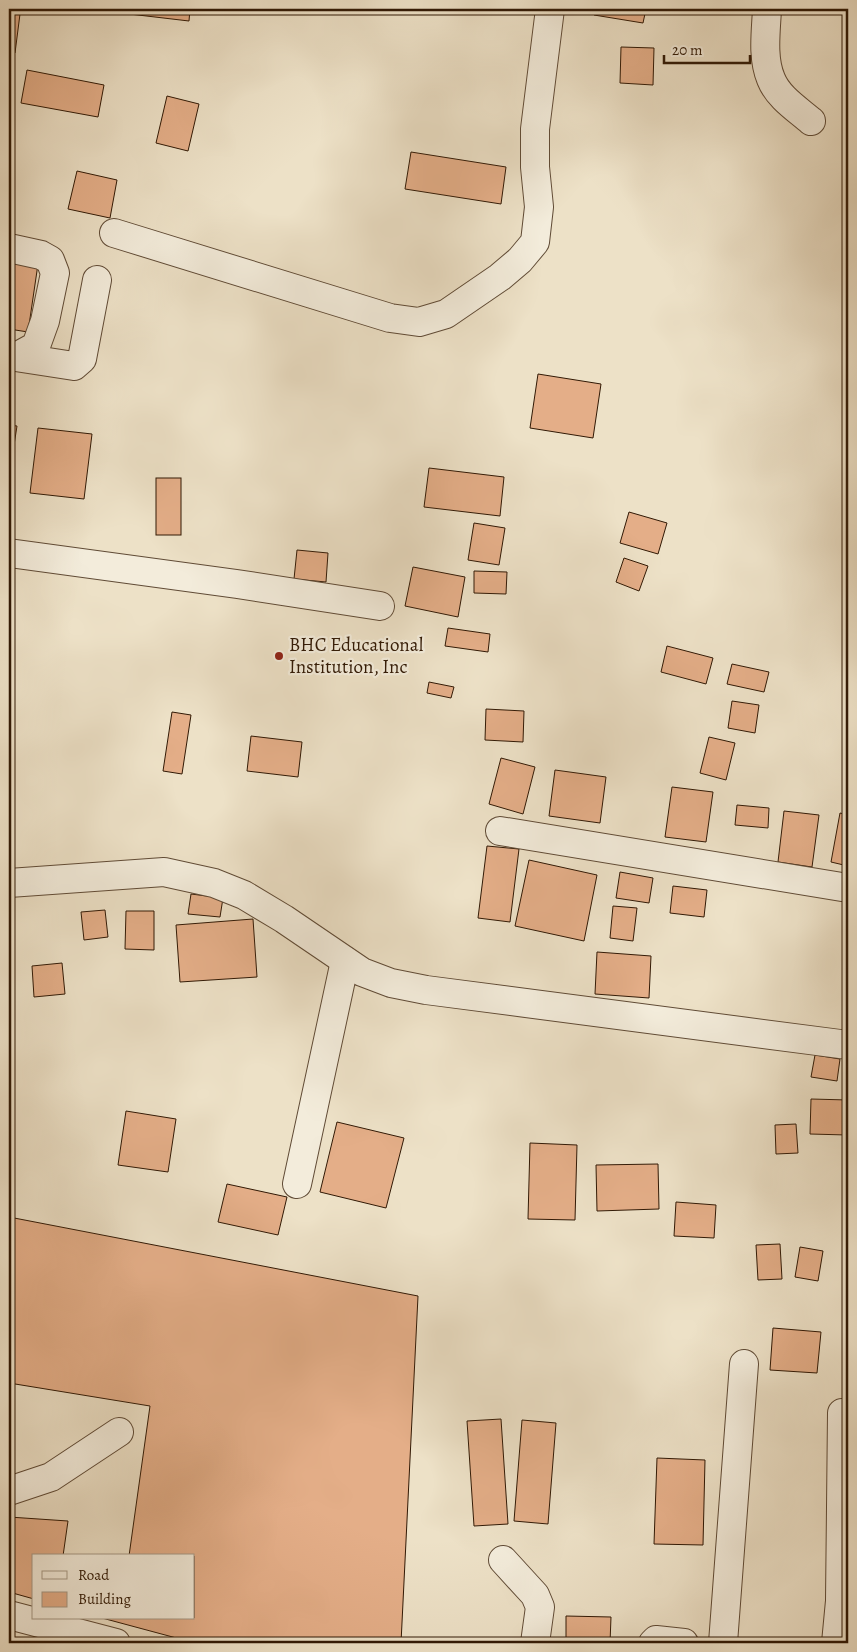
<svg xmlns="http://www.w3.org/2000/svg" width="857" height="1652" font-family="Alegreya,serif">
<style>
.building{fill:#e4ae88;stroke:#311905}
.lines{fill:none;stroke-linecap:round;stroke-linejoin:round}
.minor-casing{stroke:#604b36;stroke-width:30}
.minor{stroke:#f3ecdb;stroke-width:28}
.poi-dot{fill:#8f2418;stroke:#f3ecdb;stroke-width:2}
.labels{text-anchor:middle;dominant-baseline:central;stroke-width:4.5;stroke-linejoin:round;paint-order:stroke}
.poi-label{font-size:19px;fill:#311905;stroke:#f3ecdb;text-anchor:start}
</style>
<rect width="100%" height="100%" fill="#ede1c7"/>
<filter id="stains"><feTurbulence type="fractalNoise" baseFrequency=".004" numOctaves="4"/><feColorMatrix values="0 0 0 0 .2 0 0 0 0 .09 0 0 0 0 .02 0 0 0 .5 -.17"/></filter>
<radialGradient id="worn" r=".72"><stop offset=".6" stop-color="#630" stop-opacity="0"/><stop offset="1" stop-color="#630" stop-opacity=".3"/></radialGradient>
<g class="building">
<polygon points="87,9 190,9 189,21"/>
<polygon points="595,9 646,9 643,23 594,15"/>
<polygon points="9,13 20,14 15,53 9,52"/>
<polygon points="621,47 654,48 653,85 620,83"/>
<polygon points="27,70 104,85 98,117 21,103"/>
<polygon points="167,96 199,104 188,151 156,143"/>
<polygon points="411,152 506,167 501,204 405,189"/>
<polygon points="77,171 117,180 110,218 68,209"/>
<polygon points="9,259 38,264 28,332 9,329"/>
<polygon points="538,374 601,384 593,438 530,428"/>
<polygon points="9,425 17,426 9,477"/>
<polygon points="38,428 92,434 84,499 30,493"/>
<polygon points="429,468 504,477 500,516 424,507"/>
<rect x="156" y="478" width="25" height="57"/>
<polygon points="629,512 667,523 658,554 620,543"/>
<polygon points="474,523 505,528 499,565 468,560"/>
<polygon points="297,550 328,553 326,582 294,579"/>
<polygon points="624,558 648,566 639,591 616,582"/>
<polygon points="413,567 465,577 458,617 405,606"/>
<polygon points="474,571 507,572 506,594 474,593"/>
<polygon points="448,628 490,634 488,652 445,646"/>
<polygon points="667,646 713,658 706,684 661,672"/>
<polygon points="732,664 769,672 764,692 727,684"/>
<polygon points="429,682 454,687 451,698 427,693"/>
<polygon points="732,701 759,705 755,733 728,728"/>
<polygon points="486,709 524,711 523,742 485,740"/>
<polygon points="172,712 191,715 182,774 163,771"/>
<polygon points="251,736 302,742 298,777 247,771"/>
<polygon points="709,737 735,743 726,780 700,773"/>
<polygon points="501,758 535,767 523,814 489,804"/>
<polygon points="555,770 606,777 600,823 549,816"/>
<polygon points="672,787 713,792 706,842 665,837"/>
<polygon points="737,805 769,808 768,828 735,825"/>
<polygon points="784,811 819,815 812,867 778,862"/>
<polygon points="840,813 848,815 848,866 831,862"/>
<polygon points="487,846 519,849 510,922 478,918"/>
<polygon points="529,860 597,875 584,941 515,926"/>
<polygon points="620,872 653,878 649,903 616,898"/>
<polygon points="673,886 707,890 704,917 670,913"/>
<polygon points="191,894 223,898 220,917 188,914"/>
<polygon points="613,906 637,908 633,941 610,938"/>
<polygon points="105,910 108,937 84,940 81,912"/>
<polygon points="126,911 154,911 154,950 125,949"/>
<polygon points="253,919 257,977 180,982 176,925"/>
<polygon points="597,952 651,956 649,998 595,994"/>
<polygon points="62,963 65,994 34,997 32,966"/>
<polygon points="815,1055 840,1059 837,1081 811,1077"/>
<polygon points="811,1099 848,1100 847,1135 810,1134"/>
<polygon points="126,1111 176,1119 168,1172 118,1165"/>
<polygon points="337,1122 404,1138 386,1208 320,1192"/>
<polygon points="796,1124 798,1153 776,1154 775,1125"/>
<polygon points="530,1143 577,1145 575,1220 528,1219"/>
<polygon points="658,1164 659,1209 597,1211 596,1165"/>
<polygon points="227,1184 287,1197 278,1235 218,1222"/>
<polygon points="676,1202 716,1205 714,1238 674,1236"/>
<polygon points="9,1217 418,1296 401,1643 195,1643 102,1618 194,1618 194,1556 129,1556 150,1406 9,1383"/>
<polygon points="780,1244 782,1279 758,1280 756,1245"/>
<polygon points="800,1247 823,1251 818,1281 795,1277"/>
<polygon points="773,1328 821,1332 817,1373 770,1370"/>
<polygon points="9,1385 12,1460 9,1460"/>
<polygon points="501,1419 508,1524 474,1526 467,1421"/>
<polygon points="522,1420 556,1423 548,1524 514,1521"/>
<polygon points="657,1458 705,1460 703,1545 654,1544"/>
<polygon points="9,1517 68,1521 63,1556 34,1556 34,1599 9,1592"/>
<polygon points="566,1616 611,1617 610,1643 566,1643"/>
</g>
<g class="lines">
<defs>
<g id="minor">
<path d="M767,9C766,31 762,58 771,79C778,97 797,109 811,121"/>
<polyline points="114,233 390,318 419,322 446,314 500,277 520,260 535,242 539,207 535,167 535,129 550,9"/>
<polyline points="9,248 41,255 50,260 55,273 45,321 36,346 16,357"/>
<polyline points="9,356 74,366 82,359 97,280"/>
<polyline points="9,553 237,584 380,606"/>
<polyline points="500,831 848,888"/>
<polyline points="9,883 164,872 214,883 244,895 284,919 362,972 391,983 426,990 848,1045"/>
<polyline points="297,1184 345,961"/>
<polyline points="9,1491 51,1477 119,1432"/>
<polyline points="503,1560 535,1595 540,1607 535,1643"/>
<polyline points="9,1615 116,1643"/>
<polyline points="653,1643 656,1640 684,1643"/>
<polyline points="723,1643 744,1364"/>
<polyline points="836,1643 840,1601 842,1413"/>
</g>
</defs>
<use href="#minor" class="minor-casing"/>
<use href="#minor" class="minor"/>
</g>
<circle class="poi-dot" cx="279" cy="656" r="5"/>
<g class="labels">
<g class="poi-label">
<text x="289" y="645">BHC Educational<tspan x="289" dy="22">Institution, Inc</tspan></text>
</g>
</g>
<rect width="857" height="1652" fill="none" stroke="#ede1c7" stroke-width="30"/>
<rect x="10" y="10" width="837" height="1632" fill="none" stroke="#311905" stroke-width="2.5"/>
<rect x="15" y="15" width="827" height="1622" fill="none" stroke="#311905"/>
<rect x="32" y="1554" width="162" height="65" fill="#f3ecdb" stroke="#a59885"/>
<rect x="42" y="1571" width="25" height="8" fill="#f3ecdb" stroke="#a59885"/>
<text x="78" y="1580" font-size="15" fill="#311905">Road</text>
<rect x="42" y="1592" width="25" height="15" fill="#e4ae88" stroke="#a59885"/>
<text x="78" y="1604" font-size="15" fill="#311905">Building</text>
<path d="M664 55v8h86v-8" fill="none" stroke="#311905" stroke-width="2.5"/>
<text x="672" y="55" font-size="15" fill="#311905" stroke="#f3ecdb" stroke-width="4" paint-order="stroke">20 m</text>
<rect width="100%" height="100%" filter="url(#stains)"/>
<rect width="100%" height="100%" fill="url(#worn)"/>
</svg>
